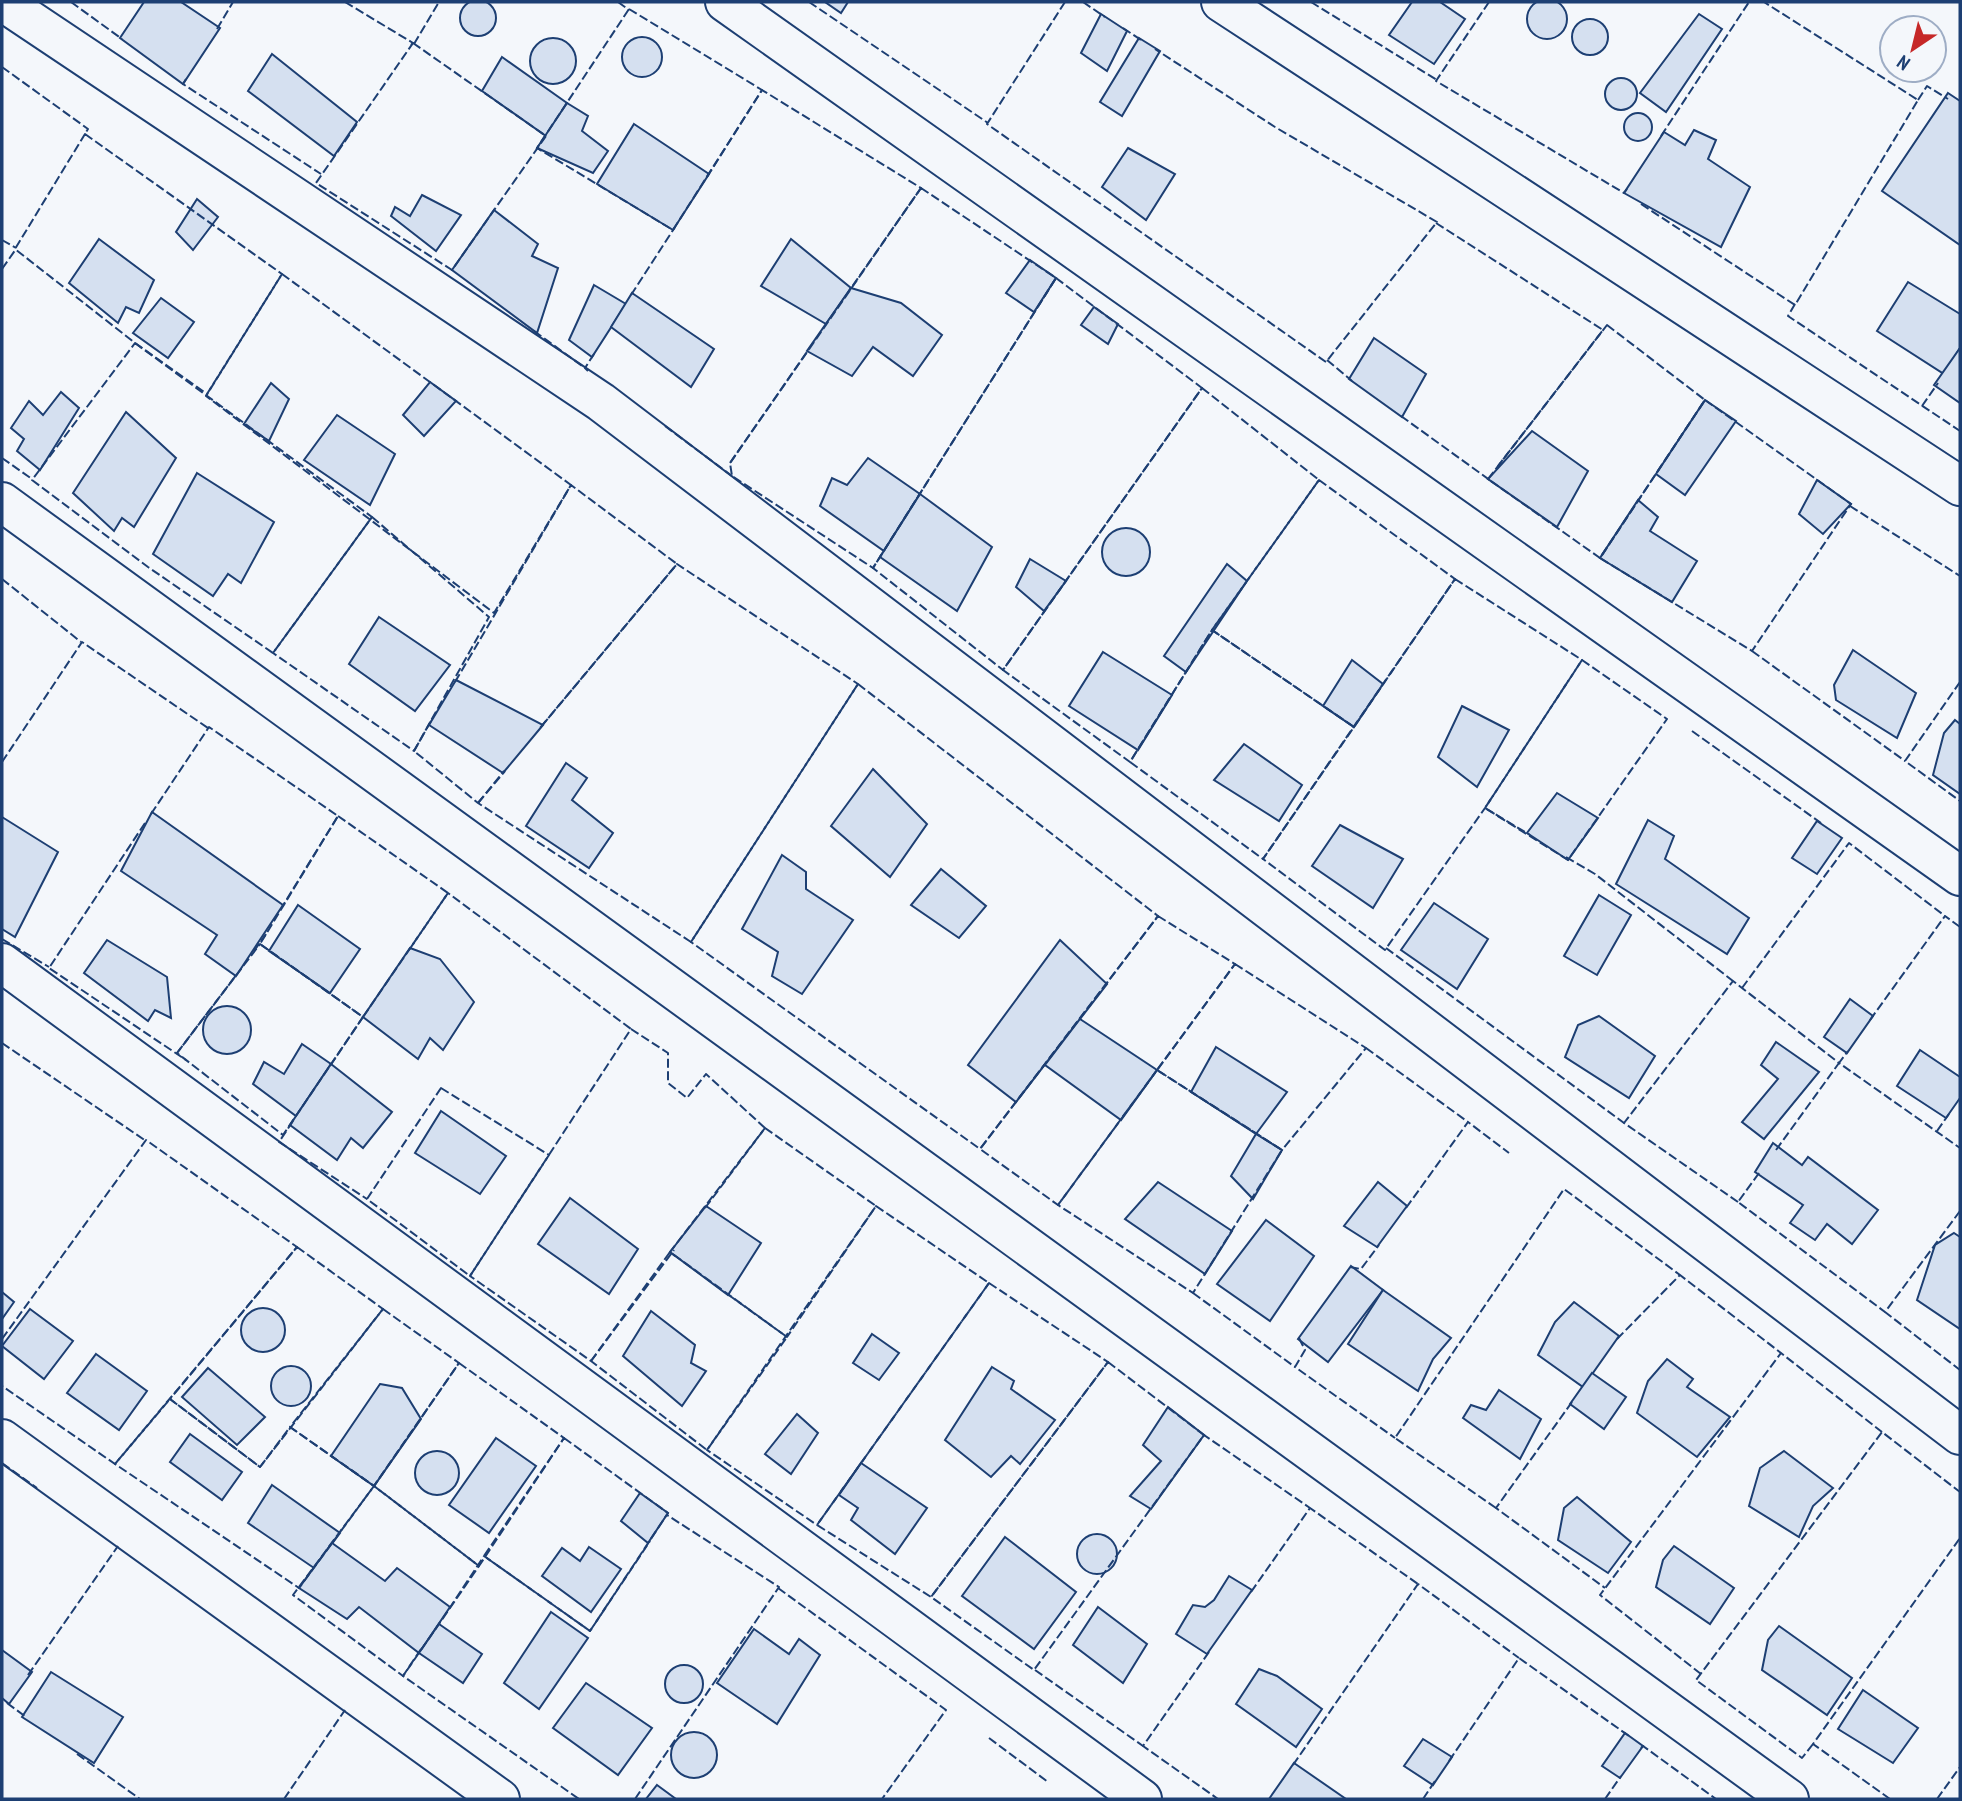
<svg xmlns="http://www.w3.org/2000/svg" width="1962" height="1801" font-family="'PT Sans Narrow',sans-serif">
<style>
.building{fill:#d5e0f0;stroke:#1d3f73;stroke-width:2}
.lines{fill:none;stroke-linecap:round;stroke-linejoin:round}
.minor-casing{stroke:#1d3f73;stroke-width:42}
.minor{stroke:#f4f7fb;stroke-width:38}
.fence{stroke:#1d3f73;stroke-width:2;stroke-dasharray:9 3.5;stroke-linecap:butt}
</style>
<rect width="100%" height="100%" fill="#f4f7fb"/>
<g class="building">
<circle cx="1547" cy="19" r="20"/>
<circle cx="478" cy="18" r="18"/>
<polygon points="144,2 181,2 220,28 183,84 120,38"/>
<polygon points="825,2 848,2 841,13"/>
<polygon points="1412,2 1440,2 1465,19 1434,64 1389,35"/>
<polygon points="1101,14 1127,31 1107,71 1081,53"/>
<polygon points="1699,14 1722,29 1666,112 1640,93"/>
<circle cx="1590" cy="37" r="18"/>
<circle cx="642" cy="57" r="20"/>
<polygon points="1139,38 1160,51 1122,116 1100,102"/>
<circle cx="553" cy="61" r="23"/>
<polygon points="272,54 357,122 334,156 248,91"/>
<polygon points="502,57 567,103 546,136 482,91"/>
<circle cx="1621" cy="94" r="16"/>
<polygon points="1948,93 1960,101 1960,245 1882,191"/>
<polygon points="567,103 588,116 582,131 608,151 593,173 537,148"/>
<circle cx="1638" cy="127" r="14"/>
<polygon points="634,124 709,174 673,230 597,184"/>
<polygon points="1694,130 1716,140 1708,159 1750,187 1721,247 1624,193 1664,132 1685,145"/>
<polygon points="1128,148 1175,174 1146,220 1102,187"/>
<polygon points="422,195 461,215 436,251 391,216 395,207 410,216"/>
<polygon points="197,199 218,217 193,250 176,232"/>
<polygon points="494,210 538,244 532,256 558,268 537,333 452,270"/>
<polygon points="99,239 154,280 139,313 126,307 118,323 69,283"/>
<polygon points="791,239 851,288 826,324 761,286"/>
<polygon points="1030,260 1056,278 1034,312 1006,293"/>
<polygon points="1908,282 1960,314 1960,348 1944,374 1877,331"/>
<polygon points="594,285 626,304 592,357 569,340"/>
<polygon points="851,288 901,303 942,335 913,376 873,347 852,376 807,351"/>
<polygon points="632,293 714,349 691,387 611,327"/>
<polygon points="161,298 194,322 168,358 133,333"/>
<polygon points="1094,307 1118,324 1108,344 1081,325"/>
<polygon points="1374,338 1426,374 1402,417 1349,379"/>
<polygon points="1960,348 1960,403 1934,385"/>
<polygon points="430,382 456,401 424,436 403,415"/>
<polygon points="271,383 289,399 269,441 244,424"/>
<polygon points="61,392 79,408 40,470 17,451 24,439 11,428 29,401 43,415"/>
<polygon points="1705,400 1736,421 1685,495 1656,474"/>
<polygon points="126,412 176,458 134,527 122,518 114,531 73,493"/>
<polygon points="337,415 395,454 370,505 304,460"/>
<polygon points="1532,431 1588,471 1557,527 1488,479"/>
<polygon points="868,458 920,494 884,551 820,506 832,478 847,485"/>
<polygon points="197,473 274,522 241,583 228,574 213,596 153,554"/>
<polygon points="1817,480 1851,504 1823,534 1799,514"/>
<polygon points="920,494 992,547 957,611 880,557"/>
<polygon points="1638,500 1658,517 1650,531 1697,561 1672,602 1600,558"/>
<circle cx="1126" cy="552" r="24"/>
<polygon points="1030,559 1066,581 1044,611 1016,587"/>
<polygon points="1227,564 1247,581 1186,672 1164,656"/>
<polygon points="379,617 450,665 415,711 349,664"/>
<polygon points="1853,650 1916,693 1897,738 1836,700 1834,685"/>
<polygon points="1103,652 1172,695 1138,750 1069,706"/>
<polygon points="1352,660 1383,684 1354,727 1323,706"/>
<polygon points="456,680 543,725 503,773 429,725"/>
<polygon points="1462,706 1509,730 1477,787 1438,757"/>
<polygon points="1955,720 1960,724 1960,794 1933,775 1944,733"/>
<polygon points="1244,744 1302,785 1279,821 1214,780"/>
<polygon points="566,763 587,778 572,800 613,833 589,868 526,826"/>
<polygon points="873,769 927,824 890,877 831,826"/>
<polygon points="1557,793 1598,818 1568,860 1527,833"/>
<polygon points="152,812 283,905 236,976 205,954 217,935 121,871"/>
<polygon points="2,817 58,852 15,937 2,929"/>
<polygon points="1648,820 1674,836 1665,859 1749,918 1727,954 1616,884"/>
<polygon points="1817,821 1842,838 1817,874 1792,858"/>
<polygon points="1340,825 1403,859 1373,908 1312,866"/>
<polygon points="782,855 806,872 806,889 853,920 802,994 772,976 778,952 742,929"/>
<polygon points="941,869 986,906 959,938 911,905"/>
<polygon points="1599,895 1631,915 1597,975 1564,956"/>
<polygon points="1434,903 1488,939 1457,989 1401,950"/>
<polygon points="298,905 360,949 330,993 269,951"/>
<polygon points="107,940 167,977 171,1018 155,1010 148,1021 84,973"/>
<polygon points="1060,940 1107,984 1016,1102 968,1065"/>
<polygon points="410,948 440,959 474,1002 443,1050 430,1038 418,1059 363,1017"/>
<polygon points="1850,999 1873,1016 1847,1053 1824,1037"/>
<circle cx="227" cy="1030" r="24"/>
<polygon points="1599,1016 1655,1056 1629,1098 1565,1057 1578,1025"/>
<polygon points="1080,1019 1157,1070 1121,1120 1045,1065"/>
<polygon points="1776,1042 1819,1072 1764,1139 1742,1122 1778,1079 1761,1065"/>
<polygon points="302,1044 331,1064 296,1116 253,1084 264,1062 284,1074"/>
<polygon points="1216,1047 1287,1092 1256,1134 1191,1092"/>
<polygon points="1920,1050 1960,1077 1960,1098 1946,1118 1897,1086"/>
<polygon points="331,1064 392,1112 363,1148 351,1138 337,1160 290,1125"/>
<polygon points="441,1111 506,1156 480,1194 415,1153"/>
<polygon points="1256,1134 1282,1150 1253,1199 1231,1176"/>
<polygon points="1773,1143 1802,1165 1808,1157 1878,1210 1852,1244 1827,1224 1815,1240 1790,1223 1803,1205 1755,1172"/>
<polygon points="1158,1182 1232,1231 1205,1274 1125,1219"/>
<polygon points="1378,1182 1407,1206 1377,1247 1344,1226"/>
<polygon points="570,1198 638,1249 609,1294 538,1244"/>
<polygon points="706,1206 761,1243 728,1295 670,1252"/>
<polygon points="1266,1220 1314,1256 1270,1321 1217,1284"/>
<polygon points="1954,1233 1960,1237 1960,1329 1917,1300 1935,1245"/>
<polygon points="1351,1266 1383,1290 1328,1362 1298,1339"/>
<polygon points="1383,1290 1451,1338 1433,1359 1418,1391 1348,1344"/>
<polygon points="2,1292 14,1302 2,1319"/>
<polygon points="1574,1302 1619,1336 1583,1387 1538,1355 1555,1322"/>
<circle cx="263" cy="1330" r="22"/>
<polygon points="30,1309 73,1341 44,1379 2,1346"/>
<polygon points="651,1311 695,1345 691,1363 706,1371 682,1406 623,1356"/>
<polygon points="872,1334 899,1353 879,1380 853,1363"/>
<polygon points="96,1354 147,1391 119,1430 67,1393"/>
<polygon points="1667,1359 1693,1379 1687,1387 1730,1417 1697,1457 1637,1413 1648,1381"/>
<circle cx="291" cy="1386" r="20"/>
<polygon points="992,1367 1014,1381 1011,1389 1055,1420 1020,1464 1011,1456 991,1477 945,1440"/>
<polygon points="208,1368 265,1417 237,1445 182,1397"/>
<polygon points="1592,1373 1626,1397 1604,1429 1570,1404"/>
<polygon points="380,1384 402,1388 421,1419 374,1486 331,1456"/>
<polygon points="1499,1390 1541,1419 1520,1459 1463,1418 1471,1405 1486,1410"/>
<polygon points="1168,1407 1204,1435 1151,1509 1130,1496 1161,1461 1143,1445"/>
<polygon points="797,1414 818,1433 791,1474 765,1454"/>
<polygon points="190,1434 242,1472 222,1500 170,1462"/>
<polygon points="496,1438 536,1466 489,1533 449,1505"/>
<polygon points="1784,1451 1833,1488 1813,1506 1799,1537 1749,1506 1760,1468"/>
<circle cx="437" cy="1473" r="22"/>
<polygon points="861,1463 927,1508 895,1554 851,1520 858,1508 839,1495"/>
<polygon points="272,1485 340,1533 314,1568 248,1523"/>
<polygon points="640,1493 668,1513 648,1543 621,1521"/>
<polygon points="1577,1497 1631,1542 1608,1573 1558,1540 1564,1508"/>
<circle cx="1097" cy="1554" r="20"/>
<polygon points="1005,1537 1076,1592 1034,1649 962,1596"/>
<polygon points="332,1543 385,1581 397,1568 450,1607 419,1653 359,1607 347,1619 299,1588"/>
<polygon points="1674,1546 1734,1588 1710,1624 1656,1587 1663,1560"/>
<polygon points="589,1547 621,1569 591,1612 542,1576 562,1548 580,1561"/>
<polygon points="1229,1576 1252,1590 1207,1654 1176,1634 1193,1605 1205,1607 1214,1600"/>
<polygon points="1098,1607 1147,1644 1123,1683 1073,1645"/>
<polygon points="551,1612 588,1638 539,1709 504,1683"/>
<polygon points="439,1624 482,1654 463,1683 419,1653"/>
<polygon points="1779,1626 1852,1678 1827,1715 1762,1670 1768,1640"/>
<polygon points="754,1629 789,1654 799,1639 820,1655 777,1724 717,1683"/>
<polygon points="2,1650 32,1672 9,1704 2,1698"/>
<circle cx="684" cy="1684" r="19"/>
<polygon points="1259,1669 1277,1676 1322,1709 1296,1747 1236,1704"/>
<polygon points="51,1672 123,1717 94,1763 22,1717"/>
<polygon points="586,1683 652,1728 618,1775 553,1728"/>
<polygon points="1863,1690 1918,1728 1893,1763 1838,1729"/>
<circle cx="694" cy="1755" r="23"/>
<polygon points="1625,1733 1643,1746 1620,1778 1602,1766"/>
<polygon points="1423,1739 1452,1757 1433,1785 1404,1766"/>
<polygon points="1294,1763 1346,1799 1269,1799"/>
<polygon points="657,1785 676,1799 646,1799"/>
</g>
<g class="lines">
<defs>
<g id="minor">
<polyline points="3,2 601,402 1960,1435"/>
<polyline points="725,2 1960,876"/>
<polyline points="1221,2 1960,486"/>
<polyline points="2,502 1789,1799"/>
<polyline points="2,963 1142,1799"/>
<polyline points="2,1439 500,1799"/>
</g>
</defs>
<use href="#minor" class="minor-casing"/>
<use href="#minor" class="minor"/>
<g class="fence">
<polyline points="71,2 122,39"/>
<polyline points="345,2 413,43 411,45"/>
<polyline points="618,2 629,10"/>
<polyline points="809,2 988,123"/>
<polyline points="1065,2 987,124 1326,362 1437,222 1275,127 1155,49"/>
<polyline points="1083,2 1105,17"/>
<polyline points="1311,2 1437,80"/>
<polyline points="1489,2 1436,81 1624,193 1627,189"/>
<polygon points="629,9 762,90 673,230 537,148"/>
<polyline points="1123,28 1141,40"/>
<polyline points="217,29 233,2"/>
<polygon points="413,43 546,136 452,270 316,183"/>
<polyline points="414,44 439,2"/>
<polyline points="2,67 88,129 85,134"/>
<polyline points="186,79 183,84 321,174"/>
<polyline points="1918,100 1927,86 1948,99"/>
<polygon points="85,134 282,274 207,394 135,343 15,249"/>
<polyline points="1661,136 1749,2"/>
<polyline points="707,177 762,90 921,188 849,291"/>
<polygon points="921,188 1056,278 873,568 732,476 730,463"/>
<polyline points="1641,204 1795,305 1918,100 1764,2"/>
<polyline points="1436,223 1603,330 1498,466"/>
<polyline points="2,240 16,248"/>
<polyline points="2,269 16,249"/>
<polygon points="282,274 571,485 494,613 206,396"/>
<polygon points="1056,278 1202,388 1003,670 873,568"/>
<polyline points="631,295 675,227"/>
<polyline points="1795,304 1788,316 1960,431"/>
<polygon points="1607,325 1705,400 1600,558 1488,479"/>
<polyline points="534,331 585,368"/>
<polygon points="135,343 372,517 273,653 148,567 32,480"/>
<polyline points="1327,360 1352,381"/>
<polyline points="588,371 585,368 594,354"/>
<polygon points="1202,388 1319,480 1212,630 1130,762 1003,670"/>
<polygon points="1705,400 1851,504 1752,651 1600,558"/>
<polyline points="1922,406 1938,383"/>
<polyline points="1401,416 1491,481"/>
<polyline points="665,426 732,476"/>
<polyline points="2,458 32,479"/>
<polyline points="730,463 809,349"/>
<polygon points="1319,480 1455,579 1354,727 1212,630"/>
<polyline points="1850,506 1960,576"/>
<polygon points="372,517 489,617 414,751 273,653"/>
<polyline points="2,579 81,642"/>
<polygon points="1455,579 1582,660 1485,808 1385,950 1263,859"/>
<polygon points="1212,630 1354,727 1263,859 1130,762"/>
<polyline points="1752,651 1905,761"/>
<polygon points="1582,660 1667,719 1568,860 1485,808"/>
<polyline points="455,682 571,485 677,564 540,728"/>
<polyline points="1960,682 1905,761 1960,801"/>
<polygon points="858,684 1158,916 980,1149 691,942"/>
<polyline points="431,721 414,751 478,803 691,942 858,684 677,564 540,728"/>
<polyline points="1692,731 1821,823"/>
<polyline points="2,762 82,642 208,728"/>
<polyline points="478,803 505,771"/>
<polyline points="478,803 504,771"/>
<polyline points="1485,808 1530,835"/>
<polyline points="151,814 209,727 338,816 282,907"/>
<polygon points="338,816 448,893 363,1017 260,944"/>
<polyline points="145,823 49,968 186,1060"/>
<polyline points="1566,857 1595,874 1733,981"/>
<polygon points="1158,916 1235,964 1058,1205 980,1149"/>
<polyline points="2,939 49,967"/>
<polygon points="260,944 363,1017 283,1135 177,1053"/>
<polyline points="1386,948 1624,1123"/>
<polyline points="409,950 448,893 631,1029"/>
<polyline points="254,951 266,934"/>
<polygon points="1235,964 1366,1048 1282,1150 1157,1070"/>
<polyline points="1742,988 1849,843 1945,916"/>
<polyline points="1870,1020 1945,916 1960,927"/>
<polyline points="2,1043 146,1141"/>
<polyline points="1366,1048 1468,1122"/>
<polyline points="177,1053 237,974"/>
<polyline points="330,1066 365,1014"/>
<polygon points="1157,1070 1282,1150 1193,1293 1058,1205"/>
<polygon points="441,1088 549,1155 470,1276 367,1199"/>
<polyline points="293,1121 279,1142 367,1199"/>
<polygon points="765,1128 876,1206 787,1337 670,1252"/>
<polyline points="1937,1131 1949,1114"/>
<polyline points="1776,1150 1839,1063 1960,1148"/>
<polyline points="1759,1173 1738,1202 1885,1312"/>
<polyline points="1738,1202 1624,1123 1733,981 1839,1063 1848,1051"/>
<polygon points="876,1206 989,1283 817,1525 707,1450"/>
<polyline points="705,1208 765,1128 706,1074 687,1098 668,1083 668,1053 631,1029 470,1276 591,1361 707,1450 787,1337 726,1293"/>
<polyline points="1406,1208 1468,1122 1509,1153"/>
<polyline points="1960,1211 1885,1312 1960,1370"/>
<polygon points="297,1247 383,1309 260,1467 170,1399"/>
<polyline points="1350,1267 1361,1269 1379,1245"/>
<polygon points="989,1283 1108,1362 931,1597 817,1525"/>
<polyline points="1193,1293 1295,1367"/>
<polygon points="383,1309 459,1363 374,1486 290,1427"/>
<polyline points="1299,1338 1305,1350 1295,1367 1395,1438"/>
<polyline points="2,1339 146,1140 297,1247 115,1464 2,1386"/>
<polyline points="1617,1339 1680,1275 1781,1353"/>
<polyline points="591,1361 670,1252 675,1256"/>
<polyline points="591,1361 674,1250"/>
<polygon points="1108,1362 1204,1435 1034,1670 931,1597"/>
<polygon points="459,1363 564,1438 479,1566 374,1486"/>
<polygon points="170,1399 260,1467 290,1427 374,1486 299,1588 115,1464"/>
<polyline points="1572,1402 1496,1508 1605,1588"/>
<polyline points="1203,1437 1204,1435 1310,1508"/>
<polygon points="564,1438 668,1513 590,1631 484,1556"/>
<polyline points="2,1463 37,1488"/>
<polygon points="374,1486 479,1566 403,1676 293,1595"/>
<polyline points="1496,1508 1395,1438 1564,1189 1680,1275"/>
<polyline points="778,1588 946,1710 882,1799"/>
<polyline points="1251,1592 1310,1508 1418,1584"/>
<polyline points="449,1609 484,1556 590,1631 650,1541"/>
<polyline points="421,1649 403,1676 579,1799"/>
<polyline points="1209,1652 1143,1746 1218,1799"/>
<polyline points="1035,1670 1143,1746"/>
<polyline points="1701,1674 1600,1595 1781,1353 1882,1432"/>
<polyline points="28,1675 118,1546"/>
<polyline points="7,1703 26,1717"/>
<polyline points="989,1738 1048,1782"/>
<polyline points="1813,1744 1802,1758 1696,1680 1882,1432 1960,1492"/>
<polyline points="1641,1748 1643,1746 1716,1799"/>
<polyline points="77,1754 140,1799"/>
<polyline points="1449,1761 1519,1658 1629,1736"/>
<polyline points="1293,1765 1418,1584 1519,1658"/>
<polyline points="284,1799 345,1710"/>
<polyline points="635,1799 779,1587 667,1515"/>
<polyline points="1423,1799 1435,1781"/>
<polyline points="1605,1799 1621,1776"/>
<polyline points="1890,1799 1813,1744 1960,1538"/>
<polyline points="1937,1799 1960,1767"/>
</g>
</g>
<rect width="1962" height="1801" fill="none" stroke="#1d3f73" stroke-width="7"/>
<g transform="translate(1913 49) rotate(215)"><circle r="33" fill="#f4f7fb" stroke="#9eadc5" stroke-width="2"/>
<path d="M0-5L12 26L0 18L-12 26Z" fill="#c62828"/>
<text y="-10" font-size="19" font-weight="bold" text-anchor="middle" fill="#1d3f73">N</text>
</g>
</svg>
